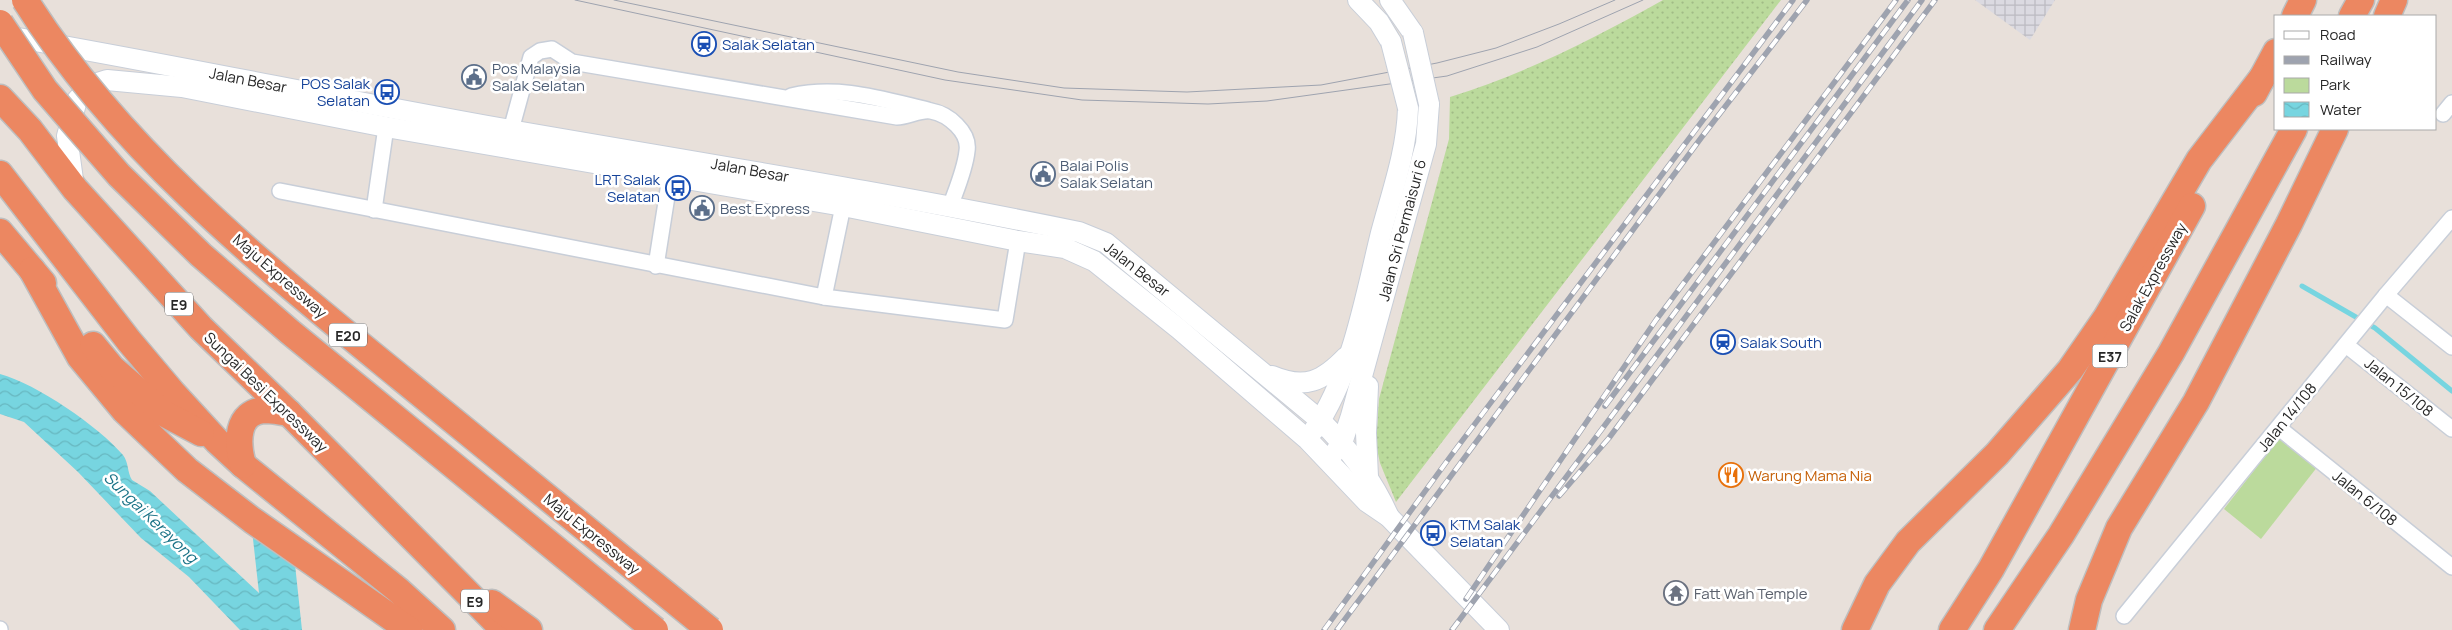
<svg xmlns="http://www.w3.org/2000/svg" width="2452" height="630" font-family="Manrope,sans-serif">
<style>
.industrial{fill:url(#industrial-grid)}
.grass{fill:url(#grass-dots)}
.park{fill:#bbda9c}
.water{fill:url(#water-waves)}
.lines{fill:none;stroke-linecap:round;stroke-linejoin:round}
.stream{stroke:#77d5e0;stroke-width:5}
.street-casing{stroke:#c8ced8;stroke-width:18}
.secondary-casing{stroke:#c8ced8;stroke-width:22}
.highway-casing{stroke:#bebebe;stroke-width:29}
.street{stroke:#fff;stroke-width:15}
.secondary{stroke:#fff;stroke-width:20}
.highway{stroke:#ec8761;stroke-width:26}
.tram{stroke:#9ea3af;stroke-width:1}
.rail-casing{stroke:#9ea3af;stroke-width:5.5}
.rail{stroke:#fff;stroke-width:4;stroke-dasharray:11;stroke-linecap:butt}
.secondary-bridge-casing{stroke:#c8ced8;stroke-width:22;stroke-linecap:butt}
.highway-bridge-casing{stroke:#bebebe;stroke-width:29;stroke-linecap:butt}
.secondary-bridge{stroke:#fff;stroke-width:20}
.highway-bridge{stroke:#ec8761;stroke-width:26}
.labels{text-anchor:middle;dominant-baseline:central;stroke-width:5;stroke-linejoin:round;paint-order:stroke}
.shield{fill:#fff;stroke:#686868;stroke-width:1}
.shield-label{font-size:14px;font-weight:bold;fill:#272727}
.transit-label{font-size:15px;fill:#164399;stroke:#fff;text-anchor:start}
.service-label{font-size:15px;fill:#4e5e75;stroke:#fff;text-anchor:start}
.street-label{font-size:15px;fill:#272727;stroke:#fff}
.food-label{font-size:15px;fill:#c56008;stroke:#fff;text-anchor:start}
.worship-label{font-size:15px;fill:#5b616d;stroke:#fff;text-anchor:start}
.water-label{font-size:16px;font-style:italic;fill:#1b7387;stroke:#fff}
</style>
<defs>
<pattern id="industrial-grid" width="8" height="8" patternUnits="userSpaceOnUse" patternTransform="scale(1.25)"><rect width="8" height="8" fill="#dbdae1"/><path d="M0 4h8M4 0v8" fill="none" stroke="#bcbbc1"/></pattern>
<pattern id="grass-dots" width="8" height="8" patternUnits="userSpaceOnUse" patternTransform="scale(1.25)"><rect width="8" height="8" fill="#bbda9c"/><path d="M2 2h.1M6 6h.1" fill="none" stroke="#a1bb86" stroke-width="1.8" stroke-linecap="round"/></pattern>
<pattern id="water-waves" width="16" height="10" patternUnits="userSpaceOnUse" patternTransform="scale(1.25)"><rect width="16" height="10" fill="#77d5e0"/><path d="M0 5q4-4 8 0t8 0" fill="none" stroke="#67b7c0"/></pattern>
</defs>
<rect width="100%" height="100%" fill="#e8e0da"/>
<polygon class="industrial" points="1975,0 2055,0 2030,40"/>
<path class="grass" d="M1663,0H1781L1396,502L1380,463L1376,444L1379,399L1449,139L1450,97C1525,74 1595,38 1663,0Z"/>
<polygon class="park" points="2280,437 2318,466 2261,539 2224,509"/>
<path class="water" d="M0,374C37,384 98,426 123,455C129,463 127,472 132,480L150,491L259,593L252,530L294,555L302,630H240L189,577L141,538L78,472L24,422L0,414Z"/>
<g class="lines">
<polyline class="stream" points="2302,286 2375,328 2452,391"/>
<defs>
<g id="street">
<path d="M791,96C839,85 881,99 928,110"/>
<polyline points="2443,114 2452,103"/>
<path d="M511,130L531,57L540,51L552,49L572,62L897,117C908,117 920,109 931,111C948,114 970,132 967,151C965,170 956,190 950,207"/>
<polyline points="280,191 824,297 1005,320 1018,241"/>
<polyline points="374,210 386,127"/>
<polyline points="656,266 670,177"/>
<polyline points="2386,295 2452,347"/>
<polyline points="824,297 843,206"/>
<polyline points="2346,345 2452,429"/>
<polyline points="2279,428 2452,567"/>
<polyline points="2124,616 2386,295 2452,218"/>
<polyline points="0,629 0,630"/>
</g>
<g id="secondary">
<polyline points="1358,0 1379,22 1391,42"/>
<polyline points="1390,0 1413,33"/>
<path d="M1,35C171,64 340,100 510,130C700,163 890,193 1079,232L1106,243L1321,421C1349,449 1373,480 1389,517"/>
<polyline points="74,187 67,136 77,100 91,85 107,80 182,87 386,127 843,206 1018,241 1065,248 1094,261 1179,329 1308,440 1367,502 1389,517 1499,630"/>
<path d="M1272,376C1305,390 1323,381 1346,357"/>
<path d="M1314,430C1352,375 1365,298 1381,233C1392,192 1407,150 1408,108"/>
<polyline points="1336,451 1342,443 1351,416 1426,144 1429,104"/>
<polyline points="1368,477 1366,433 1368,386"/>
</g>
<g id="highway">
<polyline points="2295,16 2303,0"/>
<polyline points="2352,16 2361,0"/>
<polyline points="2387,16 2394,0"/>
<polyline points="2254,93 2276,52"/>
<polyline points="0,98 30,130 75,189 201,328 289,413 504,630"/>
<polyline points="0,174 129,341 172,392 217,441 243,465 398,590 442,630"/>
<polyline points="0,232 43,283"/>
<polyline points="32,270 80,357 124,410 187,470 252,520 409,630"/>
<polyline points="93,345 112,368 165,414 201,433"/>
<path d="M243,465C237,444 235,411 266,410C273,410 281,412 289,413"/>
<polyline points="492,603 529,630"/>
<polyline points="1855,630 1877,584 1908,542 1997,454 2070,370 2106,318 2199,160 2262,78"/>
<polyline points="1952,630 1991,569 2192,206"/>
<polyline points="1997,630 2061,535 2171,353 2294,129"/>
<polyline points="2082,630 2089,600 2119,528 2196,402 2289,224 2335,129"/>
</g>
</defs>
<use href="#street" class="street-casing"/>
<use href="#secondary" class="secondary-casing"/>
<use href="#highway" class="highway-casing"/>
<use href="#street" class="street"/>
<use href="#secondary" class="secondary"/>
<use href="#highway" class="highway"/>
<g class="tram">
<polyline points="575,0 945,80 1082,100 1208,104 1267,101 1447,76 1537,47 1643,0"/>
<polyline points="614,0 958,72 1064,88 1187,92 1321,85 1437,63 1496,48 1559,24 1615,0"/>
</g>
<defs>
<g id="rail">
<polyline points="1605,406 1908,0"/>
<polyline points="1559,496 1609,438 1935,0"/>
<polyline points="1466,599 1656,320 1896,0"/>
<polyline points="1324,630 1450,457 1793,0"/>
<polyline points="1337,630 1701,138 1807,0"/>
<polyline points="1452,630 1922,0"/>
</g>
</defs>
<use href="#rail" class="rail-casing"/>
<use href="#rail" class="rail"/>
<defs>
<g id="secondary-bridge">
<polyline points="1413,33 1429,104"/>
<polyline points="1391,42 1408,108"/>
</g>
<g id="highway-bridge">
<path d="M25,0C120,151 264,266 401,378C504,462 607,546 710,630"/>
<polyline points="0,23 45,90 119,175 201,255 290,332 655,630"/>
</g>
</defs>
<use href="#secondary-bridge" class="secondary-bridge-casing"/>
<use href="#highway-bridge" class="highway-bridge-casing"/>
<use href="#secondary-bridge" class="secondary-bridge"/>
<use href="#highway-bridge" class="highway-bridge"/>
</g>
<defs>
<symbol id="station-ring" viewBox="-11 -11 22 22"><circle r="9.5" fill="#fff" stroke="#1a4fb4" stroke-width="1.5"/><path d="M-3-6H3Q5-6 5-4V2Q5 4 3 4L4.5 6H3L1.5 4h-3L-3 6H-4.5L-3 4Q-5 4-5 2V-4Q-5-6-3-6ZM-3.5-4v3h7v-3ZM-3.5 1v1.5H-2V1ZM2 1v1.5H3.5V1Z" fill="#1a4fb4"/></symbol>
<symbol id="civic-ring" viewBox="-11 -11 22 22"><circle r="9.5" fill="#fff" stroke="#5c6f8a" stroke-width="1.5"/><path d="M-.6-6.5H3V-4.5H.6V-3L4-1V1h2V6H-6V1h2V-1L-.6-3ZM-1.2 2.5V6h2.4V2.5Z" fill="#5c6f8a"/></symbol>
<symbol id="bus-ring" viewBox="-11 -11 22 22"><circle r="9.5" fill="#fff" stroke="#1a4fb4" stroke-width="1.5"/><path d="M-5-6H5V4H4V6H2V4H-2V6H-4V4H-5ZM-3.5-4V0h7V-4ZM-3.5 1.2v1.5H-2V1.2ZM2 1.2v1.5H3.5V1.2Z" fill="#1a4fb4"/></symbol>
<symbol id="restaurant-ring" viewBox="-11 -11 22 22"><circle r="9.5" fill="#fff" stroke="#e8710a" stroke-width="1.5"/><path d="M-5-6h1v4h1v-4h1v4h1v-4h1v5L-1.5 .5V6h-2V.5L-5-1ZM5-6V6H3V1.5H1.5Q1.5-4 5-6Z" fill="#e8710a"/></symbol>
<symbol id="temple-ring" viewBox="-11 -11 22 22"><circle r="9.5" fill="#fff" stroke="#6b7280" stroke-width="1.5"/><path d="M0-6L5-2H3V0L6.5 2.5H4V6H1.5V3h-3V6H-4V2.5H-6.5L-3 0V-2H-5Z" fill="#6b7280"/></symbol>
</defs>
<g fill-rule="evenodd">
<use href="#station-ring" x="690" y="30" width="28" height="28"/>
<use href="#civic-ring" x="460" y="63" width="28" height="28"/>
<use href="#bus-ring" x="373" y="78" width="28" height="28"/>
<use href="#civic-ring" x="1029" y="160" width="28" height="28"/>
<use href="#bus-ring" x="664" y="174" width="28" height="28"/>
<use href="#civic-ring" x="688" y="194" width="28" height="28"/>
<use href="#station-ring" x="1709" y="328" width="28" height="28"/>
<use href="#restaurant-ring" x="1717" y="461" width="28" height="28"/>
<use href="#bus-ring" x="1419" y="519" width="28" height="28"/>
<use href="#temple-ring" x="1662" y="579" width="28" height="28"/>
</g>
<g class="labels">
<g class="shield">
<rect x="165" y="292.5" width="28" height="23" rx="4"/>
<rect x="329" y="323.5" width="38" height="23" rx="4"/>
<rect x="2092.5" y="344.5" width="35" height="23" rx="4"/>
<rect x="461" y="589.5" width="28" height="23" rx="4"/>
</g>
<g class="shield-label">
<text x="179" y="304">E9</text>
<text x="348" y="335">E20</text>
<text x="2110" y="356">E37</text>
<text x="475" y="601">E9</text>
</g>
<g class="transit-label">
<text x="722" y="44">Salak Selatan</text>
<text x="370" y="83" text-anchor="end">POS Salak<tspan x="370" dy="17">Selatan</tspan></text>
<text x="660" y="179" text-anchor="end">LRT Salak<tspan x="660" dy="17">Selatan</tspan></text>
<text x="1740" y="342">Salak South</text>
<text x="1450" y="524">KTM Salak<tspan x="1450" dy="17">Selatan</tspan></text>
</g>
<g class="service-label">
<text x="492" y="68">Pos Malaysia<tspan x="492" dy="17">Salak Selatan</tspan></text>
<text x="1060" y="165">Balai Polis<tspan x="1060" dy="17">Salak Selatan</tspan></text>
<text x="720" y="208">Best Express</text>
</g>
<g class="street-label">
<text transform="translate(248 80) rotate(11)">Jalan Besar</text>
<text transform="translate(750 170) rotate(10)">Jalan Besar</text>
<text transform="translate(1402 230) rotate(-75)">Jalan Sri Permaisuri 6</text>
<text transform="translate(1137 269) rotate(38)">Jalan Besar</text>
<text transform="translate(280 276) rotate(41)">Maju Expressway</text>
<text transform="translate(2153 277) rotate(-61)">Salak Expressway</text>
<text transform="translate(2399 387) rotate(39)">Jalan 15/108</text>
<text transform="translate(266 392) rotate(44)">Sungai Besi Expressway</text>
<text transform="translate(2287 417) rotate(-51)">Jalan 14/108</text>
<text transform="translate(2365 498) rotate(39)">Jalan 6/108</text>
<text transform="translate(592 534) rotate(39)">Maju Expressway</text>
</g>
<g class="food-label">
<text x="1748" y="475">Warung Mama Nia</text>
</g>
<g class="worship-label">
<text x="1694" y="593">Fatt Wah Temple</text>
</g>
<g class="water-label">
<text transform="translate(151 517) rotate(44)">Sungai Kerayong</text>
</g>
</g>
<rect x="2274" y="15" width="162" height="115" fill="#ffffff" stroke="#a9a9a9"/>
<rect x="2284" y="31" width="25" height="8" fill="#ffffff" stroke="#a9a9a9"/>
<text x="2320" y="40" font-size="15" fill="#272727">Road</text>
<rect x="2284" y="56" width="25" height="8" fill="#9ea3af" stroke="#a9a9a9"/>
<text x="2320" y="65" font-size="15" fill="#272727">Railway</text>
<rect x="2284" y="78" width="25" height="15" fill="#bbda9c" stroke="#a9a9a9"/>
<text x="2320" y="90" font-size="15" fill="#272727">Park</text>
<rect x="2284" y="102" width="25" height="15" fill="url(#water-waves)" stroke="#a9a9a9"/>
<text x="2320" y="115" font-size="15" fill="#272727">Water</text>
</svg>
